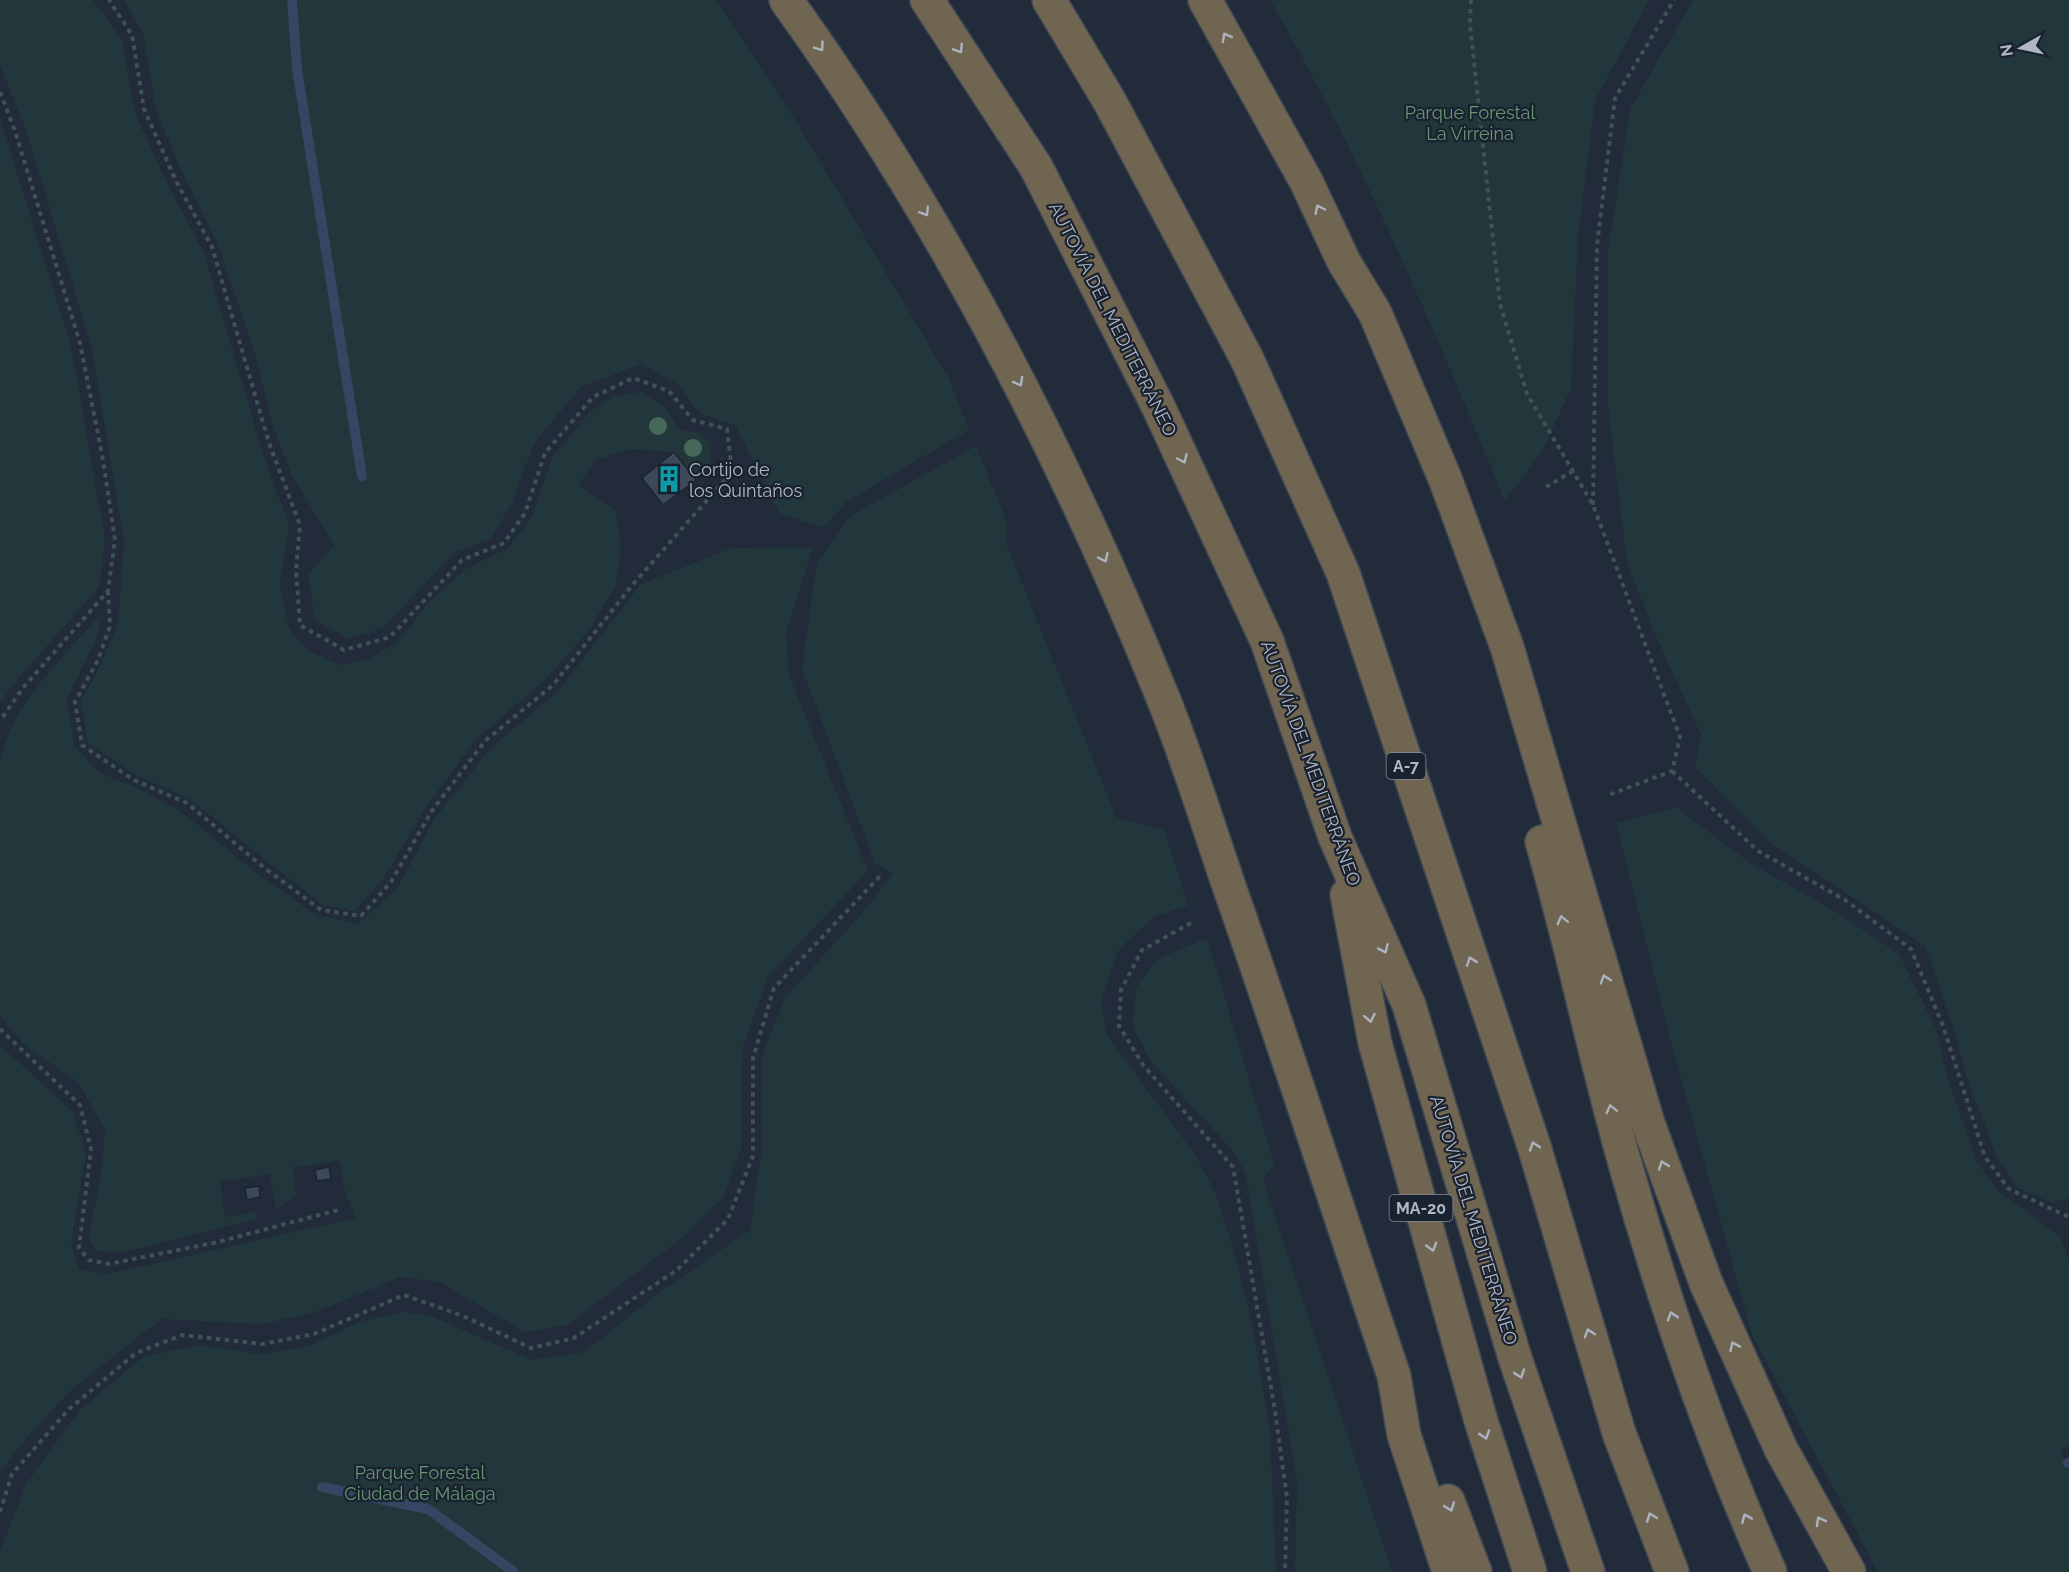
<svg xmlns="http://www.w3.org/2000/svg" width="2069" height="1572" font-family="Raleway,sans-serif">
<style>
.green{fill:#22373b}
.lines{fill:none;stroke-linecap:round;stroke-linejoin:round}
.stream{stroke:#344662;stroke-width:10}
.building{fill:#3c4959;stroke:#1c2431;stroke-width:1.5}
.highway-casing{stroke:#3f4755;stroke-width:36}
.path{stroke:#3d5355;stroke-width:4;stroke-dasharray:4.5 4.5;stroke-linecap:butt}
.highway{stroke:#706551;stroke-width:33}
.tree{fill:#476759}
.oneway{stroke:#acb3c0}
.labels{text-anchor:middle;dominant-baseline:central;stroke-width:4.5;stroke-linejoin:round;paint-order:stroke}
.shield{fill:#1a222f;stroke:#828a99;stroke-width:1.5}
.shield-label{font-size:16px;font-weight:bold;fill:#afb7c6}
.park-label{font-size:18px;fill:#669872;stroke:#1a222f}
.street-label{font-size:18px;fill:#afb7c6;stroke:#1a222f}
.poi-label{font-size:18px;fill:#afb7c6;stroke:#1a222f;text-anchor:start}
</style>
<rect width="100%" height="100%" fill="#212b3a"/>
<g class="green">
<polygon points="0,0 93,0 122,39 135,113 168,185 204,253 262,451 289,525 280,585 289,627 306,649 339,665 369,659 398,642 428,603 466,569 508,548 532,517 553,456 591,411 614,396 641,392 666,408 679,430 699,433 712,443 710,464 696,480 674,452 632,449 595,460 578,486 616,511 621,547 616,586 587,633 545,680 476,739 424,810 384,878 355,911 322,905 191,800 137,775 88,744 81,701 103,660 118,624 124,541 91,345 26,130 0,65"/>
<polygon points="124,0 716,0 799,126 949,379 969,430 846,502 823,528 779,513 735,425 699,413 679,385 642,364 581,387 534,443 511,505 490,539 455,552 383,628 349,639 315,620 308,575 334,545 292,476 273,426 254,350 217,242 176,159 155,106 143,34"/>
<path d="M1270,0H1649L1595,101L1578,237L1571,389L1542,451L1505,501C1435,331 1362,159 1270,0Z"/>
<polygon points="1693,0 2069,0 2069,1198 2053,1203 2018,1188 1996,1155 1967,1077 1953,1027 1925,946 1767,840 1695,767 1701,735 1655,634 1627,562 1608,407 1608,249 1631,107"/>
<polygon points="0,119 71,346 105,539 99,587 14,683 0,704"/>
<polygon points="976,446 1008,525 1006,543 1116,817 1164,830 1188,905 1153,918 1119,949 1101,1001 1107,1035 1196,1156 1214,1190 1233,1248 1252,1325 1270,1430 1276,1572 0,1572 0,1551 26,1484 80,1410 143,1357 198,1345 260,1354 307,1347 359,1322 401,1312 429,1315 532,1360 584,1352 660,1292 750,1230 761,1154 761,1058 785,998 856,920 893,874 875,863 802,669 817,563 850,516"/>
<path d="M813,547L786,632L789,675L868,871L768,976L742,1049L741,1149L724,1196L685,1236L567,1325L525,1332L439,1282L400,1277L319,1311L263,1324L162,1319L73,1388L31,1433L0,1472V1045L73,1112L86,1152L71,1244L79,1269L108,1274L355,1218L344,1188L340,1161L293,1167L296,1195L276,1209L270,1174L220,1182L225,1217L256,1212L257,1219L123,1252L97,1251L88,1239L101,1176L105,1130L78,1082L24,1045L0,1016V763C11,704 63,658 101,614L97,637L67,699L74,745L98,772L133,786L182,812L255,872L316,915L358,924L398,887L435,818L491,748L558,691L641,584L732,548Z"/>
<polygon points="1676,807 1753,865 1833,910 1899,954 1936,1029 1948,1080 1976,1160 1998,1191 2060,1236 2069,1260 2069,1445 2060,1449 2069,1471 2069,1572 1878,1572 1752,1335 1668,1031 1616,823"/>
<polygon points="1207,938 1274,1164 1263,1178 1392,1572 1295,1572 1297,1480 1246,1174 1234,1152 1149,1059 1133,1026 1136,988 1156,960"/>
</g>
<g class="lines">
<g class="stream">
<polyline points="292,0 297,69 362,476"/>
<polyline points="2068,1463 2069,1463"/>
<polyline points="322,1487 428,1509 514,1572"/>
</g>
</g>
<g class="building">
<polygon points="674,452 696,480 663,505 642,478"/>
<polygon points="329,1167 331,1179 317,1181 315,1170"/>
<polygon points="259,1186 260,1197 247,1200 245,1188"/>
</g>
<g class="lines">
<defs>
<g id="highway">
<path d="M786,0C940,214 1062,449 1161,693C1187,756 1207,822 1229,886C1286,1049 1339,1213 1394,1376L1404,1435L1449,1572"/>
<polyline points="927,0 1036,167 1158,406 1267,641 1335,837 1409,1005 1515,1358 1588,1572"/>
<polyline points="1049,0 1110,102 1247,359 1343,573 1534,1146 1619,1433 1672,1572"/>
<polyline points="1205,0 1306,181 1344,262 1375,313 1446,481 1507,647 1648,1123 1706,1283 1781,1449 1849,1572"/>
<path d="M1542,842C1573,949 1595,1059 1626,1167C1665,1305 1712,1441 1770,1572"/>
<polyline points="1347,895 1375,1043 1481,1421 1530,1572"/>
<polyline points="1448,1501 1475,1572"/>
</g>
</defs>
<use href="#highway" class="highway-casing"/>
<g class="path">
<polyline points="1471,0 1470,24 1500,304 1527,394 1593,505 1680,737 1672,771 1606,796"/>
<polyline points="0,92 15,131 80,343 103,460 115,540 108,591 22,689 0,721"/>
<polyline points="1546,487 1573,471"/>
<polyline points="1593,505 1597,245 1615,98 1674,0"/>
<polyline points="108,591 110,626 98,660 75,702 82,745 134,780 187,803 262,866 321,910 361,916 391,882 431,812 485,741 553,685 634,583 732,472 727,429 693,420 669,391 633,378 593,397 545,453 525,513 504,543 462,560 390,637 344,650 300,625 296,571 300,525 269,443 212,247 176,181 144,109 132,35 109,0"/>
<polyline points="1672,771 1758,851 1845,900 1911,949 1943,1026 1985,1157 2009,1189 2069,1217"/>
<polyline points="1191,923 1142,950 1121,990 1119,1026 1143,1065 1233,1167 1275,1411 1287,1498 1285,1572"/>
<polyline points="0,1029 80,1105 91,1149 79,1248 89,1260 109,1264 218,1242 338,1210"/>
<polyline points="0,1512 12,1474 69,1409 136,1353 182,1335 262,1344 314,1334 404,1295 463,1316 531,1348 574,1338 677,1270 728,1219 753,1156 753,1058 774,988 881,875"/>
</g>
<use href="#highway" class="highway"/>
</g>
<g class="tree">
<circle cx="658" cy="426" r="9"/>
<circle cx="693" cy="448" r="9"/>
</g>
<defs><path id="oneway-chevron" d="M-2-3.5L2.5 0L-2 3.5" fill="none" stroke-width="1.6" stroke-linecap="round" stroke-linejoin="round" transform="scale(1.5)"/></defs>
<g class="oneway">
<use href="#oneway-chevron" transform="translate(1226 37) rotate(-119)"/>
<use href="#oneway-chevron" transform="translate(820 47) rotate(54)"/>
<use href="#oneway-chevron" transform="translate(959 49) rotate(57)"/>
<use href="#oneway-chevron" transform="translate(1319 209) rotate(-115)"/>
<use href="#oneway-chevron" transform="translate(925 212) rotate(58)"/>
<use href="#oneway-chevron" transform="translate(1019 382) rotate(61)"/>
<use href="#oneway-chevron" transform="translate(1183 459) rotate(65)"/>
<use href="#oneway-chevron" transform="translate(1104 558) rotate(65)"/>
<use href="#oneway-chevron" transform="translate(1562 920) rotate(-104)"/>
<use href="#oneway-chevron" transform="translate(1384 949) rotate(66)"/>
<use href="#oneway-chevron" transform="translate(1471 961) rotate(-109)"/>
<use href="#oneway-chevron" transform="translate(1605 979) rotate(-107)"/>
<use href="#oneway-chevron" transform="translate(1370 1018) rotate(79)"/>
<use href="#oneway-chevron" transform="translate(1611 1109) rotate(-104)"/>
<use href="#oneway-chevron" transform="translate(1534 1146) rotate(-108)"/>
<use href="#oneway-chevron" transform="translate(1663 1165) rotate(-110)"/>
<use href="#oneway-chevron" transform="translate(1432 1247) rotate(74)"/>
<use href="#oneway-chevron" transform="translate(1672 1316) rotate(-107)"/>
<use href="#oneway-chevron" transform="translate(1589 1333) rotate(-107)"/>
<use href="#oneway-chevron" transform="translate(1734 1346) rotate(-114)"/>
<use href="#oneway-chevron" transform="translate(1520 1374) rotate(71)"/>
<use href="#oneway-chevron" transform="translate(1485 1435) rotate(72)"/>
<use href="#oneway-chevron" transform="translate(1450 1507) rotate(70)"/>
<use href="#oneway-chevron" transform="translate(1651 1517) rotate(-111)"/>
<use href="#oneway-chevron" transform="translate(1746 1518) rotate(-114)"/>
<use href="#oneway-chevron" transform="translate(1820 1521) rotate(-119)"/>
</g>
<defs>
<symbol id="building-bare" viewBox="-9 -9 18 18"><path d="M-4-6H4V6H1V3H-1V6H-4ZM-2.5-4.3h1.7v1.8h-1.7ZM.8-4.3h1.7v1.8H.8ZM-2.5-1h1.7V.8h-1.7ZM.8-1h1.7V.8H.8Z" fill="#0f9aa8" stroke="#1a222f" stroke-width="2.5" paint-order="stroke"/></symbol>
</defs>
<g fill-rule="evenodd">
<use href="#building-bare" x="650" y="460" width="38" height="38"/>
</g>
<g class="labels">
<g class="shield">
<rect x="1386.5" y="753" width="39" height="26" rx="4.5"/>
<rect x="1389.5" y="1195" width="63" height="26" rx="4.5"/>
</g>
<g class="shield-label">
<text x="1406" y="766">A-7</text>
<text x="1421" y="1208">MA-20</text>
</g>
<g class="park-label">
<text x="1470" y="112">Parque Forestal<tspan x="1470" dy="21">La Virreina</tspan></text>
<text x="420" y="1472">Parque Forestal<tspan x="420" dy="21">Ciudad de Málaga</tspan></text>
</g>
<g class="street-label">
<text transform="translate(1113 319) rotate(63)">AUTOVÍA DEL MEDITERRÁNEO</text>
<text transform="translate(1311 763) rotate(70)">AUTOVÍA DEL MEDITERRÁNEO</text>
<text transform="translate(1474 1220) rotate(73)">AUTOVÍA DEL MEDITERRÁNEO</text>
</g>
<g class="poi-label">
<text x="689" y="469">Cortijo de<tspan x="689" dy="21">los Quintaños</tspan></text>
</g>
</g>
<g transform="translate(2021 48) rotate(261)" stroke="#1a222f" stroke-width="4.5" paint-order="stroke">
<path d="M0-4.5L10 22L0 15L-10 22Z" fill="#afb7c6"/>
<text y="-9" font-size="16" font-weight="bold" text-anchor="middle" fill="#afb7c6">N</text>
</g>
</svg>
